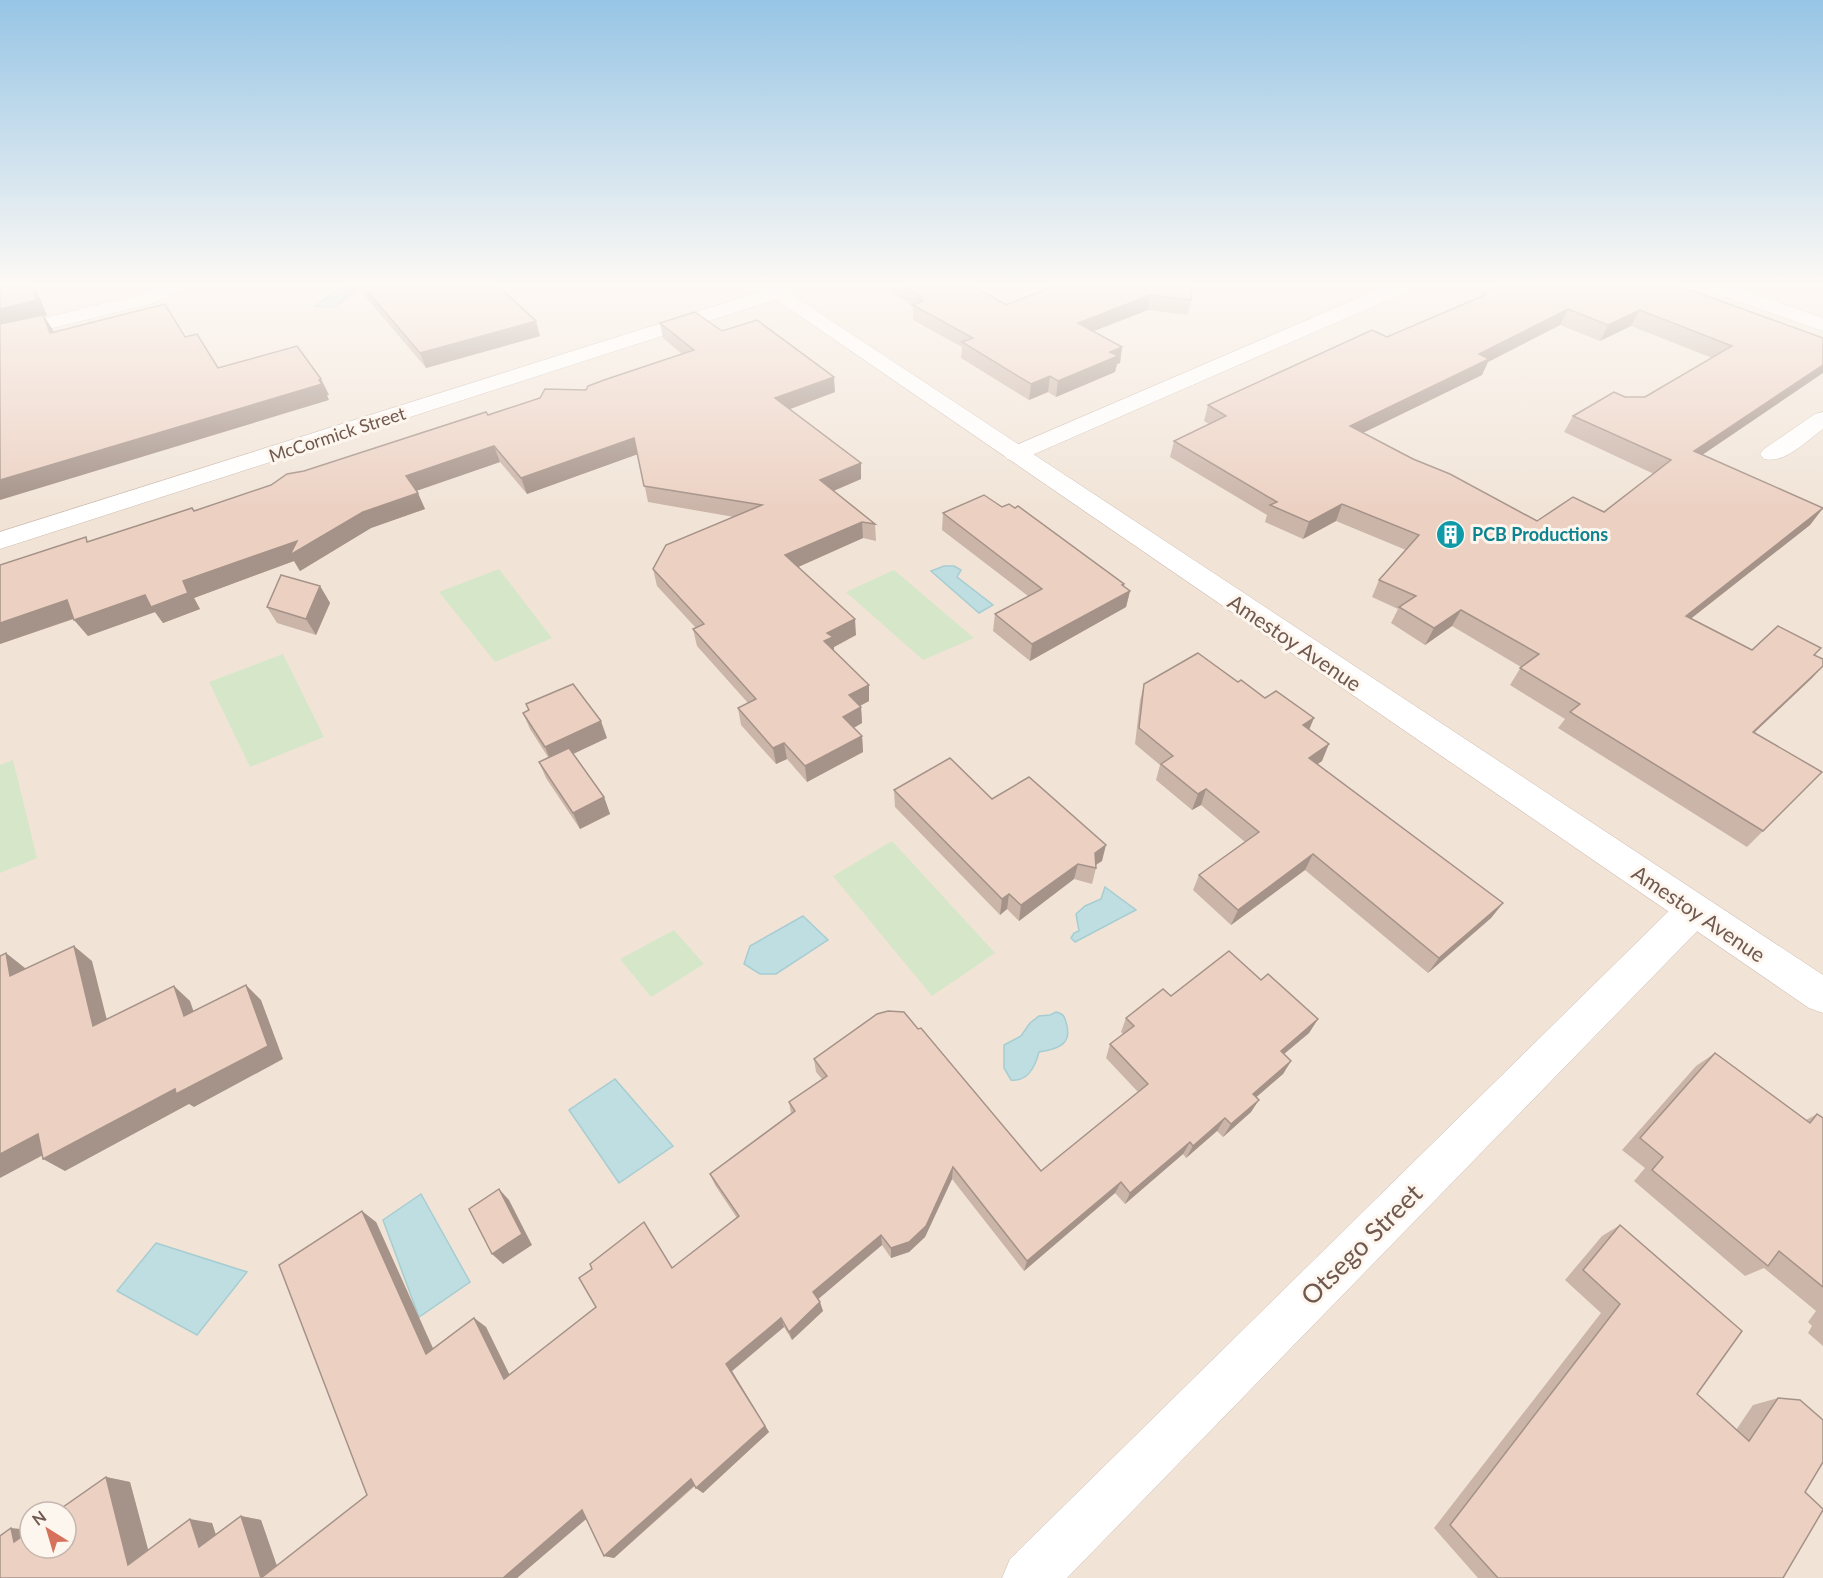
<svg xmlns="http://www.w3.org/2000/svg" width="1823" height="1578" font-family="Lato,sans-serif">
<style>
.residential{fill:#f1e4d7;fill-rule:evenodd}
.green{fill:#d6e6c8}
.water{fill:#bfdee1;stroke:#a6cdd2;stroke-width:1.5}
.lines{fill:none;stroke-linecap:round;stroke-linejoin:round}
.street-casing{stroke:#cbbaaf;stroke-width:1}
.secondary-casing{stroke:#cfbcb0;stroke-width:1}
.street{fill:#fff;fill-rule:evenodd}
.secondary{fill:#fff;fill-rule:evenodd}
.wall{fill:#cbb4a8;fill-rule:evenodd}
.shaded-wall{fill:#a59288}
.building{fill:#ecd1c3;stroke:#a59288;stroke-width:1.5;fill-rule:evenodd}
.labels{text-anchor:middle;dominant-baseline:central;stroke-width:6;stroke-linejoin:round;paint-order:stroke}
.far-street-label{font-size:18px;fill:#71594f;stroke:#fdf6ee}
.far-culture-label{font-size:18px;font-weight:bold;fill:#0d838f;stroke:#fdf6ee;text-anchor:start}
.street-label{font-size:21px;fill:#71594f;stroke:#fdf6ee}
.near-street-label{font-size:26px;fill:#71594f;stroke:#fdf6ee}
</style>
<rect width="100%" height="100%" fill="#faf2e8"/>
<path class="residential" d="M0,287H1823V1578H0ZM30,1512H66V1548H30Z"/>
<g class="green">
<polygon points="499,569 552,638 495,662 439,592"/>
<polygon points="894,570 974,638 923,660 846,592"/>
<polygon points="283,654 324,737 250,767 209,682"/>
<polygon points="13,760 37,858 0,873 0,765"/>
<polygon points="892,841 995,953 932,996 833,876"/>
<polygon points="674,930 704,964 651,997 620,959"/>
</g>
<g class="water">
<polygon points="342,287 362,287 334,307 315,306"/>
<polygon points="944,566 954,566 961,570 957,577 993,605 979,613 931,571"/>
<polygon points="1105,887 1136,910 1075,942 1071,938 1074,933 1079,931 1076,914 1085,906 1101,899"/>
<polygon points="803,916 828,940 776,974 760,974 744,964 750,946"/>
<path d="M1056,1012C1063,1014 1064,1015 1066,1022C1073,1044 1059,1049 1039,1052C1035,1067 1028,1082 1011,1080L1004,1068V1045L1021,1036L1030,1023L1039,1016L1050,1015Z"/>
<polygon points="615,1079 673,1146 619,1183 569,1110"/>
<polygon points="421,1194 470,1282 419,1317 383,1220"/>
<polygon points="156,1243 247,1272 197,1335 117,1291"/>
</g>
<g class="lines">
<defs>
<g id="street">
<polygon points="157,287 183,287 181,291 153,303 0,341 0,329 139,295"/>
<polygon points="776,287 783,289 786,293 783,297 0,549 0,532"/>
<polygon points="1384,287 1410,287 1408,291 1023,459 1015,461 1007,459 1003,454 1007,449"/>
<polygon points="1707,287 1735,287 1823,318 1823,331 1709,291"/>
<path d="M1823,412V429C1806,441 1785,464 1764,459L1760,454L1764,449L1815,414Z"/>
<polygon points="1694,895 1707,899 1712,910 1707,921 1067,1578 1002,1578 1010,1559 1681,899"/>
</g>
<polygon id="secondary" points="758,287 780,287 1823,975 1823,1013 1809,1008"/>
</defs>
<use href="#street" class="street-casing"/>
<use href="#secondary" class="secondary-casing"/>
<use href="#street" class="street"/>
<use href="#secondary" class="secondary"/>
</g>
<g class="wall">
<polygon points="361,287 499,287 540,336 426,368 365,296"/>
<polygon points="890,287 975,287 1006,305 1192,287 1191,300 1188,315 1148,310 1093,331 1122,347 1120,363 1117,364 1115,372 1056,397 1048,392 1029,400 961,358 962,347 913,320 913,307 908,304 908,302 890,291"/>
<path d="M1495,287L1823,338L1702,455L1823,508L1810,525L1691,618L1752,650L1815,655L1823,666L1812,678L1754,733L1763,831L1747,847L1558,728L1565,719L1510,685L1521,667L1452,626L1425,645L1391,623L1398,609L1372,597L1379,580L1406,550L1336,521L1303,539L1265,522L1267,515L1170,457L1174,441L1209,424L1204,421L1208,405L1387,337L1481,297L1482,293ZM1560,325L1600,341L1631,326L1712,358L1645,397H1625L1573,416L1564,432L1654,474L1604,512L1537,521L1363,433L1482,375L1488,362Z"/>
<polygon points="1813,287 1823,287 1823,291"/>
<polygon points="660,323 722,331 835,392 790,409 861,463 861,479 834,491 875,524 876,541 863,538 798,567 856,635 834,647 834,651 869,701 860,706 861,707 862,723 854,728 862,736 863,752 807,782 787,759 776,764 741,725 738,708 748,703 697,646 693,629 696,628 657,586 653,569 734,517 648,502 638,454 527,494 500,462 416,491 425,509 371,528 300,571 294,561 194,598 200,609 163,623 155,612 88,636 74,619 0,644 0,565 89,541 194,511 271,485 304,471 488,415 586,390 682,354 663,338"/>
<polygon points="1002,507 1124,584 1124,587 1130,591 1126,607 1030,661 993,631 995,614 1028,596 942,530 943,513"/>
<polygon points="320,586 330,603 316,635 277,623 267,607"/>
<polygon points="1238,682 1309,730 1322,761 1317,764 1503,903 1491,918 1428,973 1305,870 1231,925 1193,890 1199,875 1245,842 1201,805 1192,810 1156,780 1160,765 1135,744 1140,701 1144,684"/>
<polygon points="526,704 607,738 573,753 604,797 610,814 580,829 546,778 539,762 548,757 530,729 523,713 528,710"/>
<polygon points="894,790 992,799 1102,861 1096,865 1096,868 1092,884 1074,879 1019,921 1007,909 1000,915 895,807"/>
<polygon points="1261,980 1318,1019 1309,1033 1284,1054 1291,1061 1283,1074 1256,1097 1251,1112 1223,1137 1217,1131 1186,1158 1183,1154 1125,1204 1115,1193 1024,1271 952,1179 925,1237 909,1252 891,1258 882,1245 818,1299 823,1311 792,1340 784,1327 732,1371 769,1432 703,1493 696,1488 695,1486 614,1558 604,1556 586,1519 517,1578 0,1578 30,1530 106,1477 130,1482 148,1550 212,1523 216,1535 241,1516 261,1520 277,1566 367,1495 376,1222 433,1348 474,1318 486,1327 509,1374 673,1268 737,1218 715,1185 710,1174 791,1113 789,1102 822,1079 816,1072 814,1059 918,1029 1041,1171 1138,1092 1106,1058 1110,1044 1123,1034 1121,1032 1126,1018 1171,996"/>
<polygon points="1715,1053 1806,1120 1817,1114 1823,1118 1823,1346 1808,1333 1812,1326 1808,1322 1816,1311 1764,1268 1745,1276 1634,1181 1645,1168 1622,1150 1696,1066"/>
<polygon points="1620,1225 1697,1394 1736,1430 1753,1405 1778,1398 1805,1492 1783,1578 1478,1578 1434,1528 1601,1313 1565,1280 1602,1236"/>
</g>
<g class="shaded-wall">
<polygon points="32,287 35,287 47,315 44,316 53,330 61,348 0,327 0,309"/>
<polygon points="1150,295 1148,310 1076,338 1078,323"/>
<polygon points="1568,309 1560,325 1488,362 1482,375 1344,442 1350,426 1479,354"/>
<polygon points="1640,310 1631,326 1600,341 1608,325"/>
<polygon points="536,321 540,336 426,368 420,353"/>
<polygon points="1122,347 1120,363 1117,364 1115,372 1056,397 1058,381 1110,352"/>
<polygon points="1823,365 1823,373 1683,468 1694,451"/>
<polygon points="1050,376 1048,392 1029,400 1031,384"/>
<polygon points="834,377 835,392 777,414 775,398"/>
<polygon points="321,379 329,395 327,395 329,400 0,500 0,480"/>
<polygon points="634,438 638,454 527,494 521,478"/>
<polygon points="494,446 500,462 413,492 406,476"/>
<polygon points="861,463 861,479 821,496 820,480"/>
<polygon points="418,493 425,509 371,528 300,571 294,561 194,598 200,609 163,623 155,612 88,636 74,620 183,581 363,512"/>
<polygon points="1342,504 1336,521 1303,539 1309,522"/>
<polygon points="1823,508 1810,525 1674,632 1686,616"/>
<polygon points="862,522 863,538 787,572 785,555"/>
<polygon points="1124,584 1122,595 1130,591 1126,607 1030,661 1032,644"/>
<polygon points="320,586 330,603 316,635 306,619"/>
<polygon points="67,600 81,616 0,644 0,623"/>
<polygon points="1461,610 1452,626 1425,645 1434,628"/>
<polygon points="855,619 856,635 834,647 834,654 824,641 827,633"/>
<polygon points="1823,666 1812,678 1737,749 1753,732"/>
<polygon points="869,685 869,701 850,711 849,695"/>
<polygon points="861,707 862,723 844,733 843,717"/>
<polygon points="1314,718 1307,735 1303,725"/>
<polygon points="601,721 607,738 552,764 545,747"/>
<polygon points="862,736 863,752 807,782 805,766"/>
<polygon points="784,743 787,759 776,764 773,748"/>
<polygon points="1329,744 1322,761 1302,775 1309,758"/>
<polygon points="1206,789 1201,805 1192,810 1198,794"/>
<polygon points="604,797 610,814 580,829 573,813"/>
<polygon points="1106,845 1102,861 1092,867 1095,853"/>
<polygon points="1313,854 1305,870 1231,925 1238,910"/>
<polygon points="1078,864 1074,879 1019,921 1021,905"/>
<polygon points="1009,894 1007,909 1000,915 1002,899"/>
<polygon points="1503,903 1491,918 1428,973 1439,958"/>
<polygon points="74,946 92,961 112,1040 93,1026"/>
<polygon points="6,953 25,968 30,990 10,976"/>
<polygon points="246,985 261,1000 283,1059 194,1107 189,1104 65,1171 43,1159"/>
<polygon points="174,986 190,1001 200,1030 184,1016"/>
<polygon points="1318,1019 1309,1033 1272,1064 1281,1051"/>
<polygon points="1291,1061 1283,1074 1245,1107 1253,1094"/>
<polygon points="1259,1100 1251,1112 1223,1137 1231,1124"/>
<polygon points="1225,1118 1217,1131 1186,1158 1193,1146"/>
<polygon points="38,1134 60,1146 0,1178 0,1154"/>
<polygon points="1190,1142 1183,1154 1125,1204 1130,1193"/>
<polygon points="953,1167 952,1179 925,1237 909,1252 891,1258 891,1248"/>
<polygon points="1121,1182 1115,1193 1024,1271 1027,1261"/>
<polygon points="499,1189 509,1200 532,1245 503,1264 492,1254"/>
<polygon points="362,1211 376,1222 439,1362 426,1354"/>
<polygon points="881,1235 882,1245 816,1301 813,1292"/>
<polygon points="820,1302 823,1311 792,1340 789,1332"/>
<polygon points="474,1318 486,1327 515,1386 504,1379"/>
<polygon points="781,1318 784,1327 732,1371 769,1432 703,1493 696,1488 726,1364"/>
<polygon points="106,1477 130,1482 153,1568 128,1565"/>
<polygon points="691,1479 697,1483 614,1558 604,1556"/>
<polygon points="582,1510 592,1514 517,1578 503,1578"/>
<polygon points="241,1516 261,1520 281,1578 261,1578"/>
<polygon points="190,1519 212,1523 221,1550 199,1547"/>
<polygon points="11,1528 30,1530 14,1542"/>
</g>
<g class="building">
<polygon points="0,287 32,287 37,300 0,309"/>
<polygon points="364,287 499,287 536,321 420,353"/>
<polygon points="908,287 975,287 1006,305 1052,287 1192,287 1191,300 1150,295 1078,323 1122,347 1110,352 1118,356 1058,381 1050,376 1031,384 962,342 973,338 913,305 923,301 917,298 921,296 908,289 910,288"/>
<path d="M1495,287H1682L1823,338V365L1694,451L1823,508L1686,616L1752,650L1778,626L1821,648L1814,655L1823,659V666L1753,732L1822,772L1763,831L1570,712L1580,704L1520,668L1539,654L1461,610L1434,628L1399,607L1416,596L1379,580L1419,535L1342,504L1309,522L1270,505L1277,502L1174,441L1226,416L1208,405L1372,330L1387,337L1485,295L1482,293ZM1568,309L1608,325L1640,310L1732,346L1645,397H1625L1614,392L1573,416L1671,460L1604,512L1573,497L1537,521L1450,474L1413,459L1350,426L1489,359L1479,354Z"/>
<polygon points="165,304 185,337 197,334 218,368 297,346 321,379 319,380 322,384 0,480 0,324 43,315 50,333"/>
<polygon points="695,312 722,331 757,320 834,377 775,398 861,463 820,480 875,524 862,522 785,555 855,619 827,633 833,637 824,641 869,685 849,695 861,707 843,717 862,736 805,766 784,743 773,748 738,708 756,699 693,629 704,624 653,569 666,545 762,505 644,486 634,438 521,478 494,446 406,476 418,493 363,512 290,555 297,541 183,581 188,593 151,607 145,595 74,620 67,600 0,623 0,565 86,537 87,542 192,508 194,511 271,485 287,474 304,471 486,412 488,415 540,398 545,389 586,390 588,386 604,380 694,350 660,323"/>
<polygon points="984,495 1002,507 1009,504 1015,508 1018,506 1124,584 1122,585 1130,591 1032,644 995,614 1042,589 943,513"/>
<polygon points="281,575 320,586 306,619 267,607"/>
<polygon points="1198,653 1238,682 1241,680 1265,698 1276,691 1314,718 1303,725 1329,744 1309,758 1503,903 1439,958 1313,854 1238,910 1199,875 1259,832 1206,789 1198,794 1161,764 1173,756 1139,728 1144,684"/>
<polygon points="573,684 601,721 545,747 523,713 529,710 526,704"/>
<polygon points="569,748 604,797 573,813 539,762"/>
<polygon points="950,758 992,799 1029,777 1106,845 1095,853 1096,868 1078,864 1021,905 1009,894 1002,899 894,790"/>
<polygon points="74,946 93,1026 174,986 184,1016 246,985 268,1046 176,1094 175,1089 43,1159 38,1134 0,1154 0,956 6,953 10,976"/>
<polygon points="1229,951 1261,980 1268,974 1318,1019 1281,1051 1291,1061 1253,1094 1259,1100 1231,1124 1225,1118 1193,1146 1190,1142 1130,1193 1121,1182 1027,1261 953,1167 926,1226 909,1242 891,1248 881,1235 813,1292 820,1302 789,1332 781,1318 726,1364 765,1426 696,1488 691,1479 604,1556 582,1510 503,1578 0,1578 0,1536 11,1528 14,1542 30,1531 30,1548 66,1548 66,1512 56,1512 106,1477 128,1565 190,1519 199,1547 241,1516 261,1578 367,1495 279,1265 362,1211 426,1354 474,1318 504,1379 596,1307 579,1278 592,1269 590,1264 644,1222 672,1268 739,1216 710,1174 795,1111 789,1102 827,1076 814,1059 877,1014 888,1011 904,1012 918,1029 921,1028 1041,1171 1148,1084 1110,1044 1134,1026 1126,1018 1163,989 1171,996"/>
<polygon points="1715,1053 1810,1123 1817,1114 1823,1118 1823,1287 1779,1251 1768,1266 1652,1170 1663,1157 1640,1138"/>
<polygon points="499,1189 522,1234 492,1254 469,1209"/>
<polygon points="1620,1225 1742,1331 1697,1394 1749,1441 1778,1398 1800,1400 1823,1420 1823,1462 1805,1492 1823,1509 1823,1510 1783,1578 1498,1578 1450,1525 1620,1304 1583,1270"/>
</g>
<linearGradient id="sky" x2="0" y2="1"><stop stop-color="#97c5e5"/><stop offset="0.56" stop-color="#fdf9f5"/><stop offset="1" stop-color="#fdf9f5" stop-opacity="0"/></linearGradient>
<rect width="1823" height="508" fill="url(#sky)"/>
<defs>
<symbol id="building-disc" viewBox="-11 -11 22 22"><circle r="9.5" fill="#0f9aa8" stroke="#fdf6ee"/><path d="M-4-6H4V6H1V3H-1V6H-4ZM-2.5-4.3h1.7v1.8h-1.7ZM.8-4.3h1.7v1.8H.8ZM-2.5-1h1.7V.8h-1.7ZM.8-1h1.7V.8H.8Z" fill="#fff"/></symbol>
</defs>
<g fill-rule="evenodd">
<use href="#building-disc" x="1434" y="518" width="33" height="33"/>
</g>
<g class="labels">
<g class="far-street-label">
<text transform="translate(337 434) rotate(-18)">McCormick Street</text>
</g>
<g class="far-culture-label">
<text x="1472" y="534">PCB Productions</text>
</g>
<g class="street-label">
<text transform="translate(1295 642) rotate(34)">Amestoy Avenue</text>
<text transform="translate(1699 913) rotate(34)">Amestoy Avenue</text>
</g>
<g class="near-street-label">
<text transform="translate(1361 1244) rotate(-45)">Otsego Street</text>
</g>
</g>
<g transform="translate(48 1530) rotate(323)"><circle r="28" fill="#fdf6ee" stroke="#c5b7ae" stroke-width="1.5"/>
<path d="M0-4.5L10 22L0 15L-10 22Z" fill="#d5715c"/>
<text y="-9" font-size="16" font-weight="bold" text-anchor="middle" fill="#71594f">N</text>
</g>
</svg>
